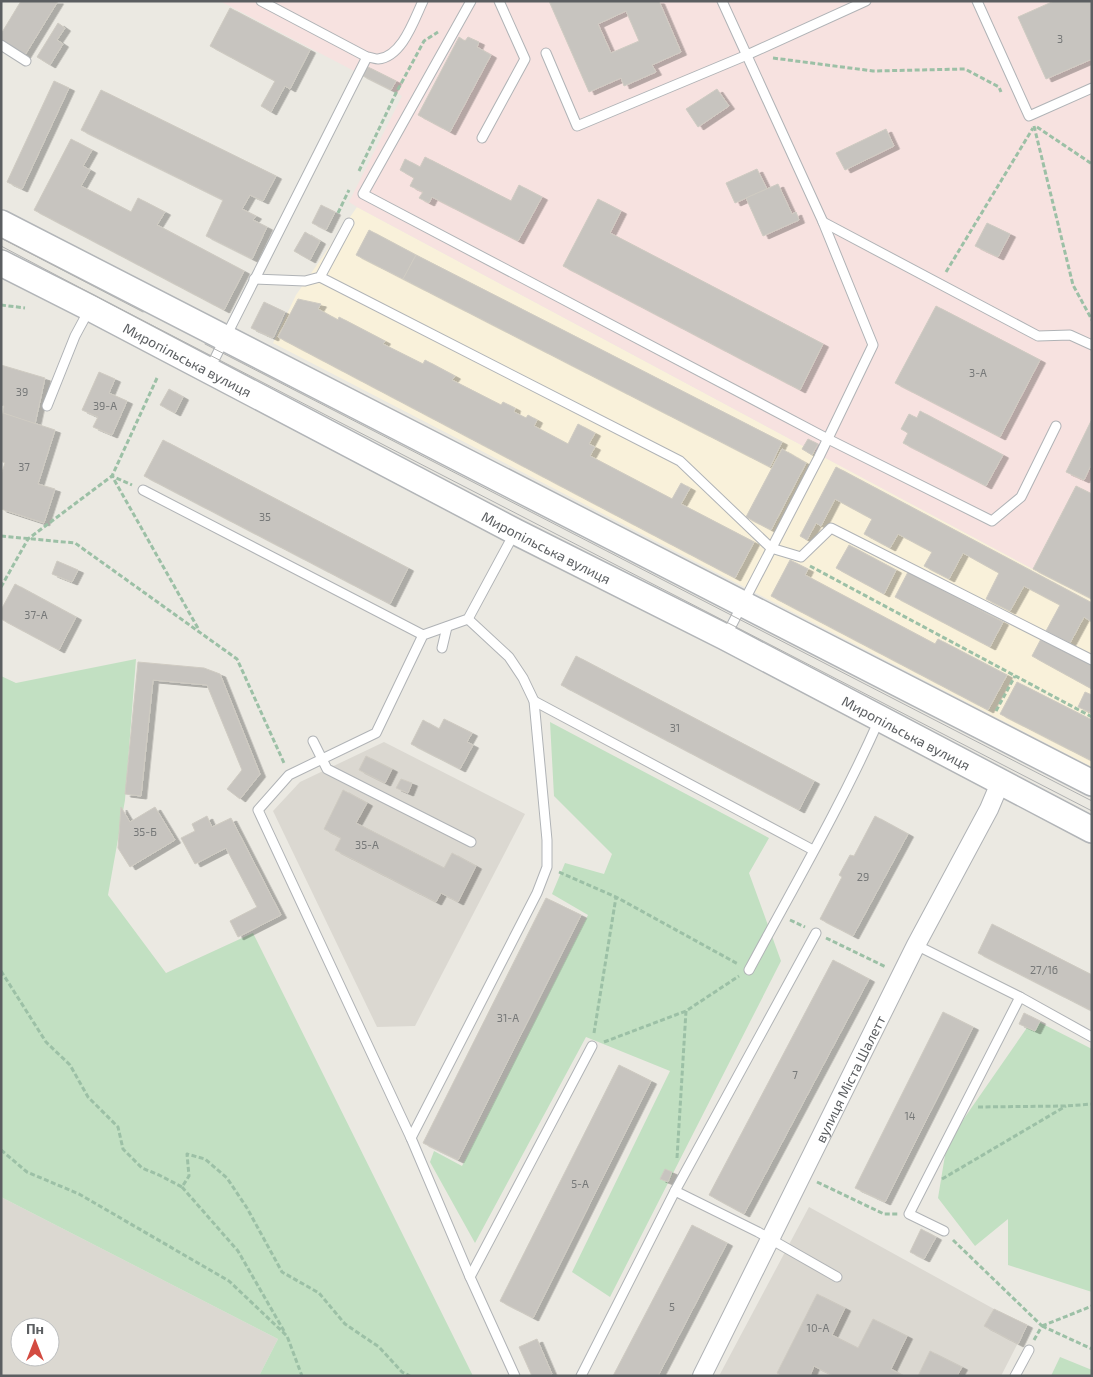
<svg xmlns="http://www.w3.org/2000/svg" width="1093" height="1377" font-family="'Exo 2',sans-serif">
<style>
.commercial{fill:#f9f1da}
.education{fill:#dbd8d1;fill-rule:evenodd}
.medical{fill:#f7e2e0}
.green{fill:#c2e0c2}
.building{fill:#c7c4bf;stroke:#cfcbc2;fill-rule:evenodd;filter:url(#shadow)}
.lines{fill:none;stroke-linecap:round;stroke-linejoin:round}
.lane-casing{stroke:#b0b3b6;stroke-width:11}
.street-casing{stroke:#b0b3b6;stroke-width:20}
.secondary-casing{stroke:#b2b5b8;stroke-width:28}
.path{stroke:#9cc0a6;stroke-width:3;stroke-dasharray:5 2.5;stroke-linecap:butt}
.lane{stroke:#fff;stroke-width:9}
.street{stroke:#fff;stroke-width:18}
.secondary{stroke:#fff;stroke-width:25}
.tram{stroke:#b0b1b1;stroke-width:1}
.labels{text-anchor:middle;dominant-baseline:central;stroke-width:4.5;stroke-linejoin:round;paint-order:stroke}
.number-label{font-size:11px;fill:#767878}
.street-label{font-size:14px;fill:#5b5e61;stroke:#fff}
</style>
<defs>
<filter id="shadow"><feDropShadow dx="5.5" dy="3" stdDeviation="0" flood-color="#0004"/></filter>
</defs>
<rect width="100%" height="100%" fill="#ebe9e2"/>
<polygon class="commercial" points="357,207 1033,569 1076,486 1092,494 1092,767 273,343 296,295"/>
<g class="education">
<polygon points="384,742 525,814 415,1026 377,1027 273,811 300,782"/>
<path d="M1,1197L278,1339L259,1376H1ZM20,1327H50V1357H20Z"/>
<polygon points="809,1207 994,1309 1027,1325 1001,1376 719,1376"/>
</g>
<polygon class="medical" points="220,1 1092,1 1092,494 1076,486 1033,569 357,207 349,202 402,96"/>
<g class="green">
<polygon points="136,659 125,800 108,895 166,973 253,933 473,1376 259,1376 278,1339 1,1197 1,676 16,683"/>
<polygon points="550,722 769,838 749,873 781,961 610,1297 572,1272 670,1071 586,1037 475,1243 430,1162 434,1151 462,1166 588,915 552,894 565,863 604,874 612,854 554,796"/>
<polygon points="1033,1019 1092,1049 1092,1292 1008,1265 1008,1219 975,1246 938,1198 947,1143"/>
<polygon points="1060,1357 1092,1370 1092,1376 1051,1376"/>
</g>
<g class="building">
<polygon points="21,1 58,1 25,55 1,40 1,34"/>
<path d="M549,1H659L681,52L652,65L656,72L624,86L621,78L589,92ZM626,11L639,41L611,53L598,24Z"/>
<polygon points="1054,1 1092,1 1092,59 1046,79 1018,17"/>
<polygon points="230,8 310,50 290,89 285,86 271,112 261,106 275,81 210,46"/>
<polygon points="58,23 65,28 57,40 63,44 50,65 37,57"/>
<polygon points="459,37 465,41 468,37 479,42 477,47 491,55 450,132 418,115"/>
<polygon points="366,66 396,81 391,90 361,75"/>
<polygon points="54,81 69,88 22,189 7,182"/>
<polygon points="717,89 729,106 698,127 686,109"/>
<polygon points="101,90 276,176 263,201 250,195 242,209 256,216 253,220 267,227 252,259 206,236 223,200 81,130"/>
<polygon points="886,129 894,146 845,170 836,153"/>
<polygon points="71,139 92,150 83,166 90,170 81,186 131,212 138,198 165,212 157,225 244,271 224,310 34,210"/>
<polygon points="425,157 511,201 519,185 542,197 518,241 432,197 429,203 419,198 423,192 410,186 414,178 400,170 405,159 420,167"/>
<polygon points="757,169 767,189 735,203 726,183"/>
<polygon points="778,184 792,214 796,212 799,220 763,236 746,198"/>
<polygon points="598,199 621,211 610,233 823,344 800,390 563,266"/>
<polygon points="321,205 335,212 326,230 312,223"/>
<polygon points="987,223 1010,234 998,257 975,246"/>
<polygon points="369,230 416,255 403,279 356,255"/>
<polygon points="305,232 320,241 310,260 294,251"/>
<polygon points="416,255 782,442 770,467 403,279"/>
<polygon points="298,299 321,304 318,309 338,320 339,317 385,341 383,344 423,364 425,360 455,376 452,380 501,405 503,402 515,408 514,412 526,418 528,415 537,420 534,426 568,444 578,424 595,433 589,444 595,447 590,456 672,499 681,483 690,488 681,504 754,542 735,578 278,337"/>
<polygon points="264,302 285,312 273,338 251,328"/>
<polygon points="936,306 1040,360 1000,437 895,383"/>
<polygon points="1,365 45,378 35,424 3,413 4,406 1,405"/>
<polygon points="99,372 115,379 109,393 127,401 112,435 93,427 98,417 82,410"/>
<polygon points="169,389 183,397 175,413 160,405"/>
<polygon points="920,411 1003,455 986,486 903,443 908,433 901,429 909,414 917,418"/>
<polygon points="3,413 55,430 38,484 55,489 44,523 1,509 1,475 5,463 1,461 1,418"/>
<polygon points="1092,419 1092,463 1084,480 1066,472"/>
<polygon points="808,439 818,444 812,455 802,449"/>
<polygon points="163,440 408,568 390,604 144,476"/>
<polygon points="782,449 806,463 771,530 746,517"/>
<polygon points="836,467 1092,603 1092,622 1084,617 1070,643 1046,631 1060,605 1024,586 1010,611 986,599 999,573 963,553 949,579 924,566 932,552 898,534 890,548 864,534 872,519 835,499 821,526 816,523 807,540 800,536"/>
<polygon points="1076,486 1092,494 1092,599 1033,569"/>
<polygon points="849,545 896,570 884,594 836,568"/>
<polygon points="790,560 808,569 805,575 935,644 938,639 1007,675 988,710 771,596"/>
<polygon points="57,561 78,570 72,582 52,574"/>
<polygon points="908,572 1003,622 990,647 895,597"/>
<polygon points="15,584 76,617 59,650 1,619 1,610"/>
<polygon points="1042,637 1092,664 1092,689 1032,656"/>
<polygon points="576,656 814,781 799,810 561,685"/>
<polygon points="138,662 204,668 220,674 260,774 240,799 227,789 242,770 207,685 153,680 141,796 125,794"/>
<polygon points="1017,682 1092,720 1092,761 1000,714"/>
<polygon points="1085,692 1092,695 1092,713 1078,707"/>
<polygon points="444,719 472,733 467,742 473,745 460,769 411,744 423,720 439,729"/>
<polygon points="366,756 392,769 385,783 359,770"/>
<polygon points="401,779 412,783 408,793 396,788"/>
<polygon points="343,790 367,803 356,823 444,868 452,853 476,866 458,902 441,893 436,902 335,850 341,838 324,829"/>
<polygon points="121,807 130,822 155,807 175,840 130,867 118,848"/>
<polygon points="207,816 212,827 231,818 281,915 238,937 230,921 257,907 226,848 195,864 181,838 195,831 192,824"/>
<polygon points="875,816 908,834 853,936 820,919 842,877 839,875 850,855 854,856"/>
<polygon points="546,898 581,915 458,1160 423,1143"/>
<polygon points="992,924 1092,975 1092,1011 978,953"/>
<polygon points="833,960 869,979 744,1214 709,1195"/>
<polygon points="943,1012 973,1027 885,1202 855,1188"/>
<polygon points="1024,1013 1040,1021 1035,1031 1019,1024"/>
<polygon points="619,1065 651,1081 533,1318 500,1301"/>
<polygon points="665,1169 672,1172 668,1182 660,1179"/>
<polygon points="692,1225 727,1243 658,1376 613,1376"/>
<polygon points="921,1229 936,1237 924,1259 910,1252"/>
<polygon points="817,1294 845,1308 832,1335 858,1348 873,1319 907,1336 891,1369 904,1376 833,1376 814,1366 810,1376 782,1376 777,1373"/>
<polygon points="994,1309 1027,1325 1018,1344 984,1326"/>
<polygon points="537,1339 552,1374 550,1376 532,1376 519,1347"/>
<polygon points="930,1351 962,1367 957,1376 918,1376"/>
</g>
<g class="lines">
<defs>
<g id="lane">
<path d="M261,1L367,57C370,57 375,59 378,59C402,57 414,20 423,1"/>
<polyline points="471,1 363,194 828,439 992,521 1021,497 1056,426"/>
<polyline points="722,1 823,222 873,345 819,457 726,636"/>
<polyline points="977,1 1029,116 1092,88"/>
<polyline points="1,45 26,61"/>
<polyline points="546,53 577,126 747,55 866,1"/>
<polyline points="482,138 525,59 499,1"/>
<polyline points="823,222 1038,336 1070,335 1092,345"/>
<polyline points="320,277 680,461 771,548 801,557 831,528 1092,660"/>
<polyline points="254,279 305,281 320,277 349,223"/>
<polyline points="209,370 367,57"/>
<polyline points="47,406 75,336 89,310"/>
<polyline points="143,490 423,635"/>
<polyline points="442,648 447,627"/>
<polyline points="534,701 813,850"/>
<polyline points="313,741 327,769 471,842"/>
<polyline points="916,945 1020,997 1092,1037"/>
<path d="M749,970C793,888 841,806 879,720"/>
<polyline points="411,1138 537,893 547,867 547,840 534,701 523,678 509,657 468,619"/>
<polyline points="675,1191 758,1232 837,1277"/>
<polyline points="944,1231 909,1214 1020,997"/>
<polyline points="470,1277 592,1046"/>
<polyline points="515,1376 470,1277 411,1138 258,810 289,775 376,733 423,635 468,619 515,532"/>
<polyline points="581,1376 675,1191 816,933"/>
<polyline points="1015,1376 1029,1350"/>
</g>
<g id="street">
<path id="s1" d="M702,1376L916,945L989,809L1000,783"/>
</g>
<g id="secondary">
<path d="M1,223C365,409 727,598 1092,783"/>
<path id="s2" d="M1,263L90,308L516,532L725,637L1092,830"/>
</g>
</defs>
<use href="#lane" class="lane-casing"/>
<use href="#street" class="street-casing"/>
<use href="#secondary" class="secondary-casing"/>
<g class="path">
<polyline points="773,58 873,71 965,69 999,87 1001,92"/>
<polyline points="1034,126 1073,285 1092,320"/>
<polyline points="1037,127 1092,164"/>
<polyline points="359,171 396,93 424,41 438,32"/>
<polyline points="338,213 349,190"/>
<polyline points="946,272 1033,128"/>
<polyline points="1,305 25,308"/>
<polyline points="157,378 112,476 199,630"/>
<polyline points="1,536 75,543 237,659 284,763"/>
<polyline points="810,566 1092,717"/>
<polyline points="1,587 28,539 112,476 132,485"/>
<polyline points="996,711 1015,676"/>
<polyline points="559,872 616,897 738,964"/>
<polyline points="790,920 805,927"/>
<polyline points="826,938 886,967"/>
<polyline points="1,971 46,1042 70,1065 88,1097 118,1127 123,1149 142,1168 159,1175 182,1187 189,1176 187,1154 205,1159 227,1178 247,1208 282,1272 319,1293 345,1324 379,1347 402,1372 410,1376"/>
<polyline points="594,1033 616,897"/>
<polyline points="604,1042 686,1011 739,976"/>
<polyline points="978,1107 1066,1106 1092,1104"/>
<polyline points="1,1150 27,1172 79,1194 229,1281 287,1336 302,1376"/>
<polyline points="677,1158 686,1011"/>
<polyline points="942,1179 1066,1106"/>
<polyline points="817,1182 884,1214 898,1214"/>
<polyline points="182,1187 238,1251 284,1331"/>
<polyline points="953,1240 1042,1326 1034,1340"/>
<polyline points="1042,1326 1092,1349"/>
<polyline points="1042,1326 1092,1306"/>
</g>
<use href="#lane" class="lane"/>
<use href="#street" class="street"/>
<use href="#secondary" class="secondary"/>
<g class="tram">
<polyline points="1,238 143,312"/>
<polyline points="1,246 109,303 1092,811"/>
<polyline points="205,344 1092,801"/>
</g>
</g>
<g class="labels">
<g class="number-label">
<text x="1060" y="38">3</text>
<text x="978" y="372">3-А</text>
<text x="22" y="391">39</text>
<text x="105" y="405">39-А</text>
<text x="24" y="466">37</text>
<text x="265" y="516">35</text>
<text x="36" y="614">37-А</text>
<text x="675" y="727">31</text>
<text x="145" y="831">35-Б</text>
<text x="367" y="844">35-А</text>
<text x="863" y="876">29</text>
<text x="1044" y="969">27/16</text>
<text x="508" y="1017">31-А</text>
<text x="795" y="1074">7</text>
<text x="910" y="1115">14</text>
<text x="580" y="1183">5-А</text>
<text x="672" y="1306">5</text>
<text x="818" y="1327">10-А</text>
</g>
<g class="street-label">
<text stroke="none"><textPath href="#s2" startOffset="210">Миропільська вулиця</textPath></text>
<text stroke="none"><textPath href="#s2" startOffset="615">Миропільська вулиця</textPath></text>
<text stroke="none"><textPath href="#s2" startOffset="1020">Миропільська вулиця</textPath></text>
<text stroke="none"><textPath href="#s1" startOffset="332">вулиця Міста Шалетт</textPath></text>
</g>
</g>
<rect width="1093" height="1377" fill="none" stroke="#5b5e61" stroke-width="5"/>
<g transform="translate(35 1342)"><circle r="24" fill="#ffffff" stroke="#bdbfc0"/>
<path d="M0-4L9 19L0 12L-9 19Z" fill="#d34b41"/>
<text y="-8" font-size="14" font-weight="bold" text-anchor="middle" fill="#5b5e61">Пн</text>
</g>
</svg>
